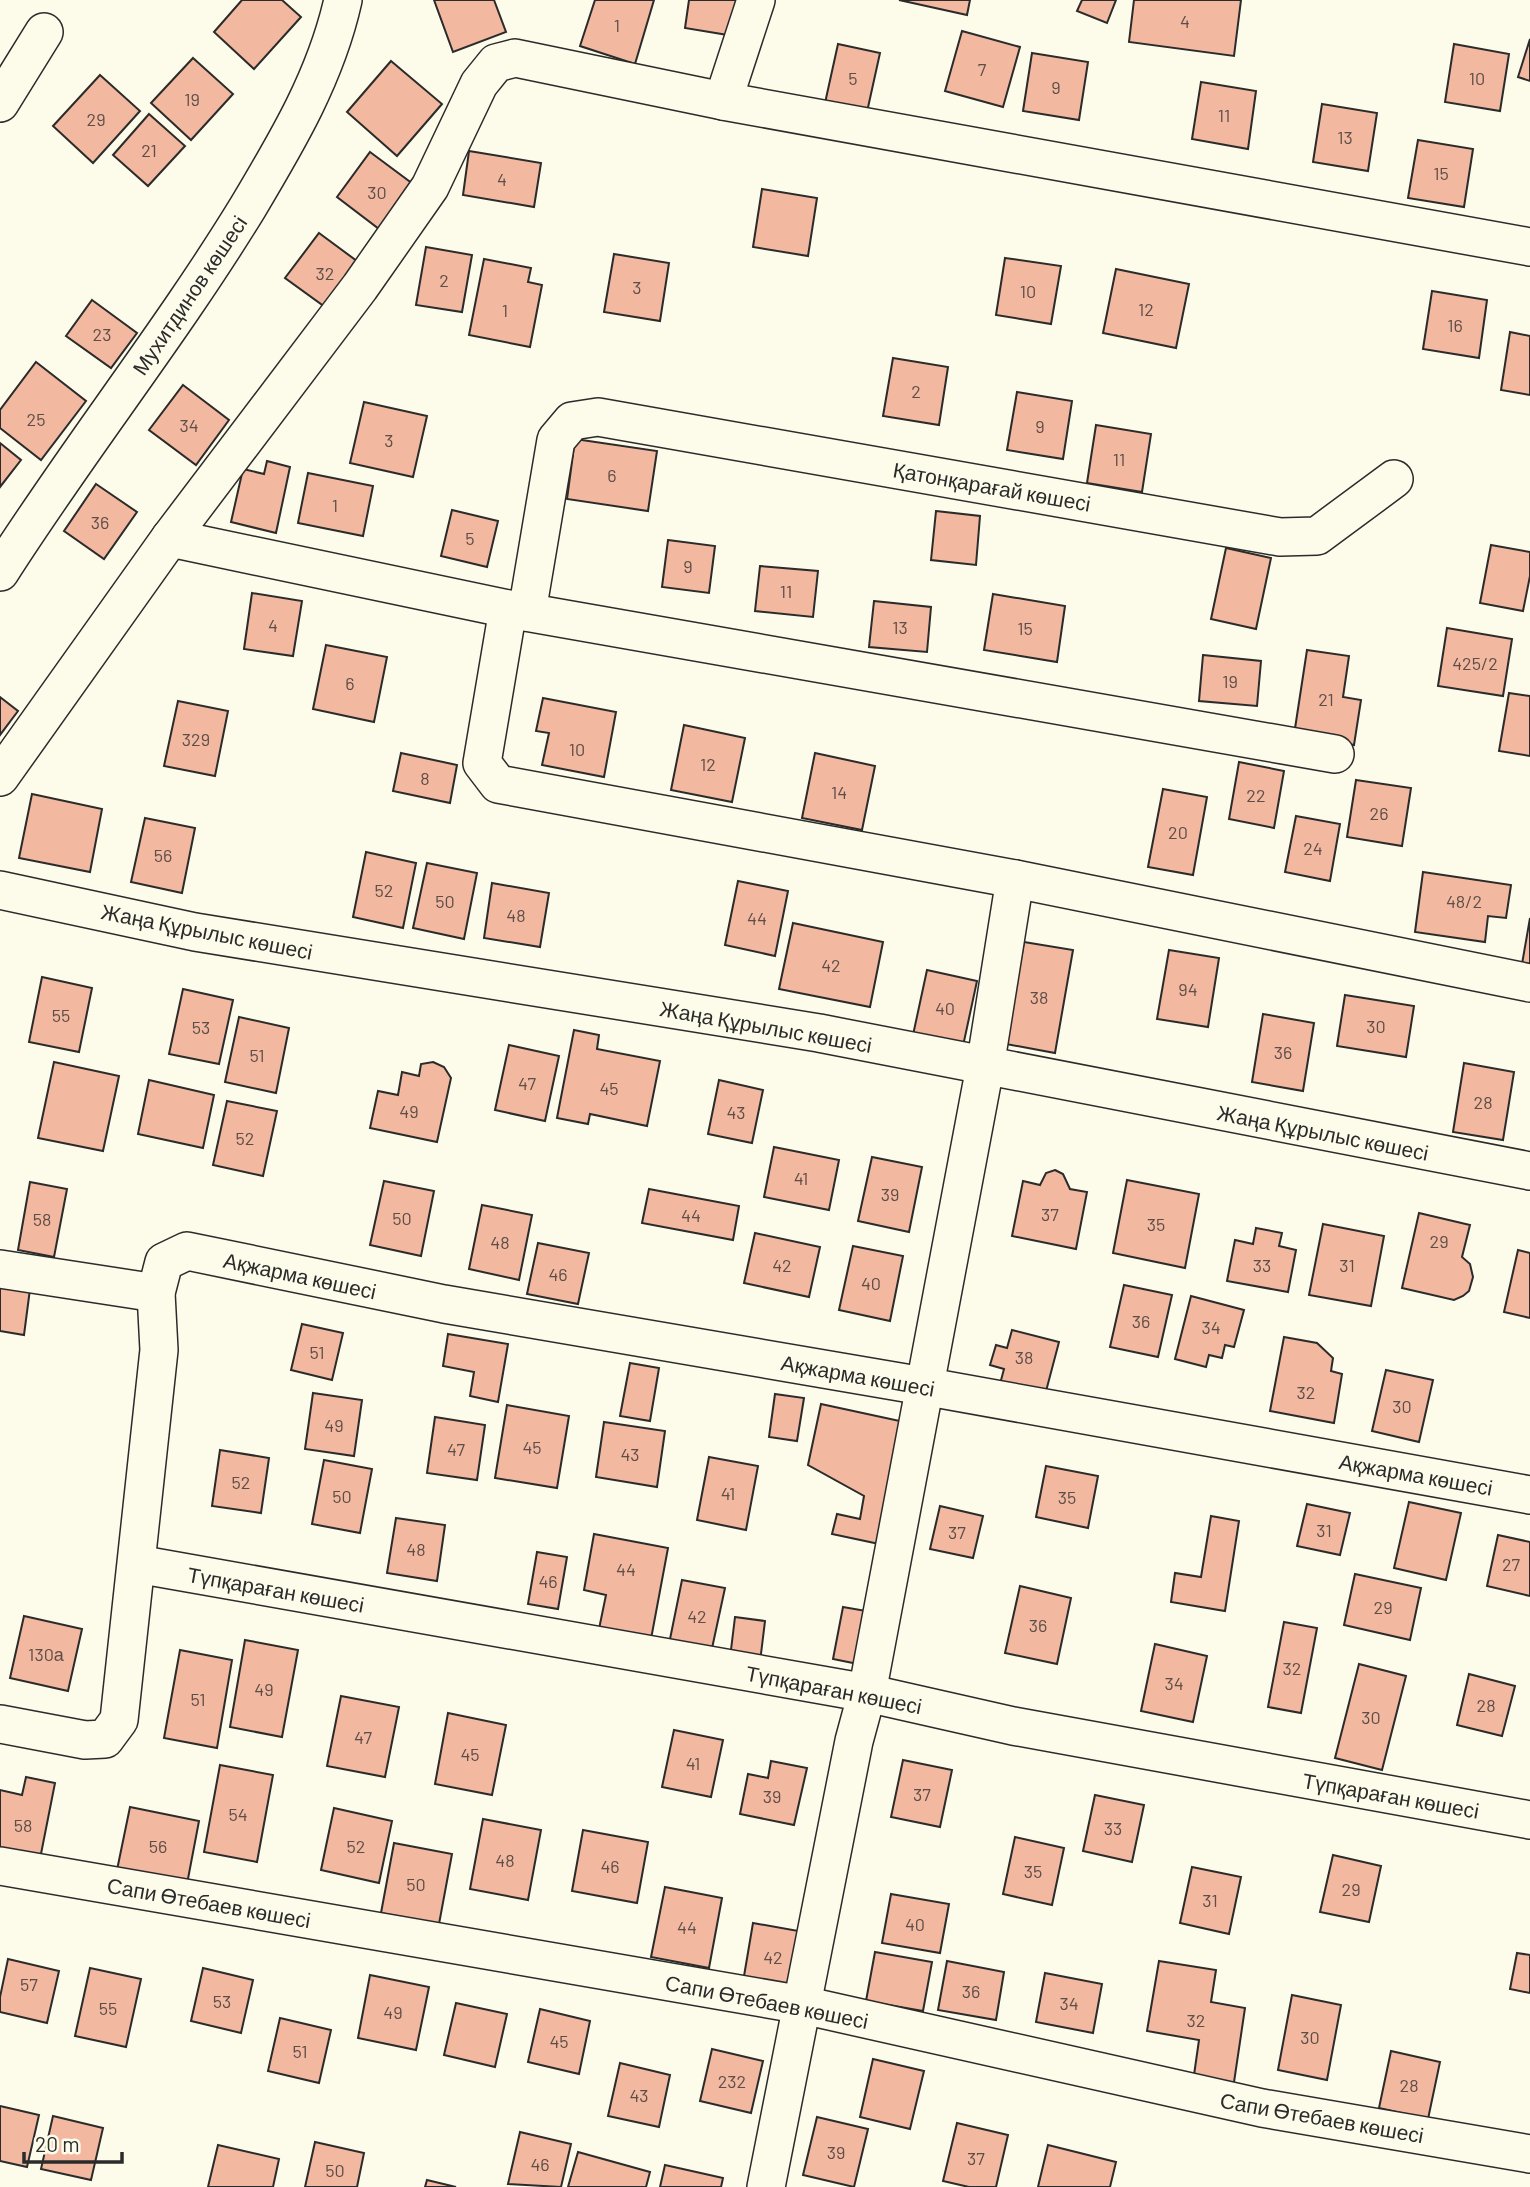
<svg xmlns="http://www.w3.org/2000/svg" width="1530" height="2187" font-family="Barlow,sans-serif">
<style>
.building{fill:#f2b8a0;stroke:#2b2b2b;stroke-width:2}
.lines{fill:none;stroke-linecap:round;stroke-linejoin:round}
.minor-casing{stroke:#2b2b2b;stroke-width:40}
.minor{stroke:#fdfbea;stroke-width:37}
.labels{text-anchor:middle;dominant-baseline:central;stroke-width:5;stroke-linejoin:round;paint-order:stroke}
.number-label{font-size:18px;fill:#5d4e48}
.street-label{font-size:21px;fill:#2b2b2b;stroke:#fdfbea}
</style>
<rect width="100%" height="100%" fill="#fdfbea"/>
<g class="building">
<polygon points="242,0 282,0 301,17 254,69 214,32"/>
<polygon points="434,0 494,0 506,32 453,52"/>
<polygon points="595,0 654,0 635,64 580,46"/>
<polygon points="689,0 746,0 740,37 685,28"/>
<polygon points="899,0 970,0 967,15"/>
<polygon points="1082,0 1116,0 1107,23 1077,11"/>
<polygon points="1134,0 1241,0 1234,56 1129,42"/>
<polygon points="962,31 1020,47 1003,107 945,91"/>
<polygon points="1530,39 1530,81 1518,77"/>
<polygon points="838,44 880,53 867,112 825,103"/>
<polygon points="1454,44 1509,54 1500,111 1445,102"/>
<polygon points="1032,53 1088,62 1079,120 1023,111"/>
<polygon points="193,58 233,94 191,140 151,103"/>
<polygon points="391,61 442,104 397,156 347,112"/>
<polygon points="100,75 140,111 93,163 53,126"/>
<polygon points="1201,82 1256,91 1248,149 1192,139"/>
<polygon points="1322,104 1377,113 1368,171 1313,162"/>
<polygon points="149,114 185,146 148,186 113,155"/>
<polygon points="1418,140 1473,149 1464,207 1408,198"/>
<polygon points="469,151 541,163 534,207 463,195"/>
<polygon points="370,152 417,187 383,232 337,197"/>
<polygon points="762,189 817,198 808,256 753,247"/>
<polygon points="319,233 365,267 332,312 285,278"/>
<polygon points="426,247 472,255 462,312 416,305"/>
<polygon points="614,254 669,263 660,321 604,312"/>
<polygon points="1005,258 1061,266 1051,324 996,315"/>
<polygon points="484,259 531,268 528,282 542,285 530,347 469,335"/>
<polygon points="1116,269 1189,284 1176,348 1103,333"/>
<polygon points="1432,291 1487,300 1479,358 1423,349"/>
<polygon points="92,300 137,333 111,368 66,336"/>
<polygon points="1510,332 1530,336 1530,395 1501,390"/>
<polygon points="893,358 948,367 939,425 883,416"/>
<polygon points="36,362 86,401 41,460 0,428 0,410"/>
<polygon points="183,385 229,420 196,465 149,430"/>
<polygon points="1017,392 1072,401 1063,459 1007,450"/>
<polygon points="364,402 427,416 413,477 350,463"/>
<polygon points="1096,425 1151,434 1142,492 1087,483"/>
<polygon points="575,439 657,451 648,511 567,499"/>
<polygon points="0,443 21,460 0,487"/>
<polygon points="267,461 290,467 276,533 231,522 243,469 264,474"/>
<polygon points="308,473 373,486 363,536 298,523"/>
<polygon points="96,484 137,512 104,559 64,531"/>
<polygon points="452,510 498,521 487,567 441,556"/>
<polygon points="936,511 980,516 976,565 931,560"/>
<polygon points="668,540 715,546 709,593 662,587"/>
<polygon points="1491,545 1530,552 1530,576 1523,611 1480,603"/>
<polygon points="1226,548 1271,558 1256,629 1211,619"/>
<polygon points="760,566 818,571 813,617 755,611"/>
<polygon points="252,593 302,601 293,656 244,649"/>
<polygon points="993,594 1065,606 1057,662 984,650"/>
<polygon points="874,601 931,607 927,652 869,647"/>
<polygon points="1447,628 1512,639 1503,696 1438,686"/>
<polygon points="326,645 387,657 374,722 313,709"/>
<polygon points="1307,650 1349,656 1343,697 1361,700 1354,745 1294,735"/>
<polygon points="1203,655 1261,661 1257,706 1199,701"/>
<polygon points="1509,693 1530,696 1530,756 1499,751"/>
<polygon points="0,697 18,711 0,735"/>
<polygon points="543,698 616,712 604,777 542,765 549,733 536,731"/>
<polygon points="178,701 228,711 215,776 164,766"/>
<polygon points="684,725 745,738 732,802 671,790"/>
<polygon points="401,753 457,765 450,803 393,791"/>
<polygon points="815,753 875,766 862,830 802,818"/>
<polygon points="1239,762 1284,771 1274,828 1229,819"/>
<polygon points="1356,780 1411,788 1402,846 1347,837"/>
<polygon points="1163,789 1207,797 1193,875 1148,867"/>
<polygon points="32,794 102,809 90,872 19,858"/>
<polygon points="1296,816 1340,824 1330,881 1285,872"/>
<polygon points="145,818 195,828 182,893 131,882"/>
<polygon points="366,852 416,863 403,928 353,917"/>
<polygon points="427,863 477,873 464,939 413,928"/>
<polygon points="1423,872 1511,885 1506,918 1488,916 1485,942 1415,932"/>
<polygon points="738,881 788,891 775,956 725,945"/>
<polygon points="492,883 549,893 540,947 484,938"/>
<polygon points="1530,918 1530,965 1522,964"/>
<polygon points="793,923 883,942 870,1007 779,989"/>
<polygon points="1024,942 1073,950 1055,1053 1006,1044"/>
<polygon points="1169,950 1219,958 1208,1027 1157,1019"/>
<polygon points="927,970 977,981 963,1046 913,1035"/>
<polygon points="42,977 92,988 79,1052 29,1042"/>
<polygon points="183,989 233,1000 219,1064 169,1054"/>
<polygon points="1345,995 1414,1006 1406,1057 1337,1046"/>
<polygon points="1263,1014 1314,1023 1303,1091 1252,1082"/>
<polygon points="239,1017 289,1028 276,1093 225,1082"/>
<polygon points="574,1030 599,1035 597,1049 660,1061 647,1126 590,1114 588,1124 557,1118"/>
<polygon points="509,1045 559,1056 545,1121 495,1110"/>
<polygon points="54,1062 119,1076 103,1151 38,1138"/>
<polygon points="433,1062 444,1067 451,1078 437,1142 370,1128 378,1091 398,1095 402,1072 419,1076 421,1064"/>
<polygon points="1464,1063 1514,1072 1503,1140 1453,1132"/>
<polygon points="149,1080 214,1095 203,1148 138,1134"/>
<polygon points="719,1080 763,1090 752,1143 708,1134"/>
<polygon points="227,1101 277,1111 263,1176 213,1165"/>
<polygon points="774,1147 839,1160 829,1210 764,1197"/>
<polygon points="872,1157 922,1167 909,1232 858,1221"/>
<polygon points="1055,1170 1063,1174 1070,1189 1087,1192 1076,1249 1012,1236 1023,1181 1040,1185 1046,1173"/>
<polygon points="1127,1180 1199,1194 1185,1268 1113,1253"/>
<polygon points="384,1181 434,1191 421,1256 370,1245"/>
<polygon points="30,1182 67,1189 54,1257 18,1250"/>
<polygon points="649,1189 739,1206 733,1240 642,1223"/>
<polygon points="482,1205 532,1215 519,1280 469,1269"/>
<polygon points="1419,1213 1470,1225 1462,1257 1470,1264 1473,1277 1469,1291 1463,1296 1454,1300 1402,1288"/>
<polygon points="1323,1224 1384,1236 1371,1306 1309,1295"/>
<polygon points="1256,1228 1282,1233 1279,1246 1296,1250 1288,1292 1227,1281 1235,1240 1253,1244"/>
<polygon points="755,1233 820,1247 809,1297 744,1283"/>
<polygon points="538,1243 589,1253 578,1304 527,1294"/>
<polygon points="853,1246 903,1256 890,1321 839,1310"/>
<polygon points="1518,1250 1530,1253 1530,1318 1504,1312"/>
<polygon points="0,1285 30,1289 24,1335 0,1331"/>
<polygon points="1124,1285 1172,1295 1158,1357 1110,1347"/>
<polygon points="1191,1296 1244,1310 1234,1347 1225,1345 1222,1358 1209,1355 1206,1367 1175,1359"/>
<polygon points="302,1324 343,1333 332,1380 291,1370"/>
<polygon points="1012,1330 1059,1342 1045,1395 1000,1384 1004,1369 990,1365 996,1345 1007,1348"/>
<polygon points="448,1334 508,1344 498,1402 470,1396 474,1372 443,1366"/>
<polygon points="1284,1337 1317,1343 1333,1358 1331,1371 1342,1374 1334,1423 1270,1411"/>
<polygon points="630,1363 659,1368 650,1421 620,1416"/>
<polygon points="1386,1370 1433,1380 1419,1442 1372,1431"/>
<polygon points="313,1393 362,1400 354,1456 305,1449"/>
<polygon points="775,1394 804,1398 797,1441 769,1437"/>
<polygon points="821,1404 909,1423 884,1545 832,1534 837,1514 860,1519 864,1496 808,1465"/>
<polygon points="507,1405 569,1416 557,1488 495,1478"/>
<polygon points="435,1417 485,1425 477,1480 427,1473"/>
<polygon points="604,1422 665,1431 657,1487 596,1477"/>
<polygon points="220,1450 269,1458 261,1513 212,1506"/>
<polygon points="709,1457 758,1466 746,1530 697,1520"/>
<polygon points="324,1460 372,1469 360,1533 312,1524"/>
<polygon points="1046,1466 1098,1476 1088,1528 1036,1517"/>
<polygon points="1409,1502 1461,1513 1446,1580 1394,1568"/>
<polygon points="1307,1504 1350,1513 1340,1555 1297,1546"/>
<polygon points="940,1506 983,1516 973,1558 930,1549"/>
<polygon points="1211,1516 1239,1521 1225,1611 1171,1602 1175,1573 1201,1577"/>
<polygon points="396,1518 445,1525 437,1581 387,1573"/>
<polygon points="594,1534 668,1548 651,1639 599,1629 606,1595 584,1590"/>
<polygon points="1498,1535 1530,1542 1530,1596 1487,1586"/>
<polygon points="537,1552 567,1557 558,1609 528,1604"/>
<polygon points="1355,1574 1421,1588 1410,1640 1344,1625"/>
<polygon points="682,1580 725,1588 711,1653 669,1644"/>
<polygon points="1020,1586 1071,1598 1057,1664 1005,1653"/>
<polygon points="843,1607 872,1612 863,1665 833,1659"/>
<polygon points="24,1616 82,1629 68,1691 10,1678"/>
<polygon points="735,1617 765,1621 760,1662 730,1658"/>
<polygon points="1284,1622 1317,1628 1301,1713 1268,1707"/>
<polygon points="245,1640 298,1650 282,1737 230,1727"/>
<polygon points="1155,1644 1207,1656 1193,1722 1141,1711"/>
<polygon points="180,1650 232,1660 217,1748 164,1738"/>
<polygon points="1359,1664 1406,1676 1382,1770 1335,1758"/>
<polygon points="1469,1674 1515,1686 1502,1736 1457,1725"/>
<polygon points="341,1696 399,1707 385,1777 327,1766"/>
<polygon points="448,1713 506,1725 492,1795 435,1784"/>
<polygon points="674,1730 723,1740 711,1797 662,1787"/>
<polygon points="903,1760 952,1770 940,1827 891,1817"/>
<polygon points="771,1761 807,1768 794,1825 740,1814 748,1774 768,1778"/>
<polygon points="220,1765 273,1775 257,1862 204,1852"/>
<polygon points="26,1777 55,1783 39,1864 0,1856 0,1790 22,1795"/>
<polygon points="1095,1795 1144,1805 1132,1862 1083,1851"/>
<polygon points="130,1807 199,1821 187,1884 117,1870"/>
<polygon points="334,1808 392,1821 379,1883 321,1870"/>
<polygon points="483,1819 541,1830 528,1900 470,1889"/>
<polygon points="583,1830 648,1842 637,1903 572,1891"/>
<polygon points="1015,1837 1064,1848 1052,1905 1003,1894"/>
<polygon points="394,1843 452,1854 439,1924 381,1913"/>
<polygon points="1333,1855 1381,1866 1369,1922 1320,1912"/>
<polygon points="1192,1867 1241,1877 1229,1934 1180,1923"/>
<polygon points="665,1887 722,1898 709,1968 651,1957"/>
<polygon points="891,1894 949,1904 940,1953 882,1943"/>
<polygon points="753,1923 804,1932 794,1991 743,1982"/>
<polygon points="875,1952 932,1962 923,2011 866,2001"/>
<polygon points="1517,1953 1530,1955 1530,1993 1510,1989"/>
<polygon points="8,1959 59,1971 47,2023 0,2012 0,1997"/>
<polygon points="947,1961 1004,1972 996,2020 938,2010"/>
<polygon points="1159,1961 1216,1970 1211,2002 1245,2008 1233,2089 1193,2082 1199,2040 1147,2031"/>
<polygon points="90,1968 141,1979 126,2047 75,2036"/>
<polygon points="203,1968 253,1980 241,2033 191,2021"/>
<polygon points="1045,1973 1102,1984 1093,2033 1036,2022"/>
<polygon points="370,1975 429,1987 416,2050 358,2038"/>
<polygon points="1292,1995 1341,2005 1327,2080 1278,2070"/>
<polygon points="456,2003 507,2014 495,2067 444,2055"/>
<polygon points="540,2009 590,2021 579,2074 528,2062"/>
<polygon points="280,2018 331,2030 319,2083 268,2071"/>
<polygon points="712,2049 763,2061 751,2113 700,2101"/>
<polygon points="1391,2051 1440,2062 1428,2119 1379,2108"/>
<polygon points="873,2059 924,2071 910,2129 860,2117"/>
<polygon points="620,2063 670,2075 659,2127 608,2116"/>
<polygon points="0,2106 39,2115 27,2167 0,2161"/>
<polygon points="53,2116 103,2128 91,2180 41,2169"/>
<polygon points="817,2117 868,2129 854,2187 803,2175"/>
<polygon points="957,2123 1008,2135 996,2187 969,2187 943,2181"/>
<polygon points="520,2132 571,2144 561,2187 508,2184"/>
<polygon points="315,2142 364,2153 357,2187 305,2187"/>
<polygon points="218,2145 279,2159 273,2187 208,2187"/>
<polygon points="1048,2145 1116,2162 1110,2187 1038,2187"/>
<polygon points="578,2152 650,2172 646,2187 568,2187"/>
<polygon points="665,2165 723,2178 721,2187 660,2187"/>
<polygon points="427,2180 456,2187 425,2187"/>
</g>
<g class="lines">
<defs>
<g id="minor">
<polyline points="723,101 756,0"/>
<polyline points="0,103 44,32"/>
<polyline points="170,538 508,609 1335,754"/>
<path d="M0,572C79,448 171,333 248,207C288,140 326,76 343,0"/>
<polyline points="508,609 482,763 498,784 1015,879 1530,983"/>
<polyline points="527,612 556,440 572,421 598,417 1280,537 1317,536 1394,479"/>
<polyline points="0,777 170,538 360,287 430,187 479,84 496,63 515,58 723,101 1530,247"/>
<polyline points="0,890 195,932 819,1033 1530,1171"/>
<polyline points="0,1269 156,1293"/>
<polyline points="137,1564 867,1693 1013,1726 1530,1820"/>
<polyline points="0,1724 85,1740 105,1739 119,1720 159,1350 156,1293 164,1262 187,1251 444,1304 923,1386 1530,1495"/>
<polyline points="0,1866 803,2005 1262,2108 1530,2154"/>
<polyline points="766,2187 854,1741 867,1693 985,1067 1015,879"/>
</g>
</defs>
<use href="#minor" class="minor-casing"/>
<use href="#minor" class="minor"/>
</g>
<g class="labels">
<g class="number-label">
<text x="1185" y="21">4</text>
<text x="617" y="25">1</text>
<text x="982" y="69">7</text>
<text x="853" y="78">5</text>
<text x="1477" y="78">10</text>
<text x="1056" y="87">9</text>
<text x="192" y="99">19</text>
<text x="1224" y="115">11</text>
<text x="96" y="119">29</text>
<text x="1345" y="137">13</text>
<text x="149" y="150">21</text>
<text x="1441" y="173">15</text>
<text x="502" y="179">4</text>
<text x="377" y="192">30</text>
<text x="325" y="273">32</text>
<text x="444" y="280">2</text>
<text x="637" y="287">3</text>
<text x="1028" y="291">10</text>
<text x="1146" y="309">12</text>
<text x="505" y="310">1</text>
<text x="1455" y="325">16</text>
<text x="102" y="334">23</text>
<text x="916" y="391">2</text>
<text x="36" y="419">25</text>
<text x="189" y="425">34</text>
<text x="1040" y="426">9</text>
<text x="389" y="440">3</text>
<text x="1119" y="459">11</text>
<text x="612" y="475">6</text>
<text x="335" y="505">1</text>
<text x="100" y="522">36</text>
<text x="470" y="538">5</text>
<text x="688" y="566">9</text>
<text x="786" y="591">11</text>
<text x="273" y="625">4</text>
<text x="900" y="627">13</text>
<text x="1025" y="628">15</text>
<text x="1475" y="663">425/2</text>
<text x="1230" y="681">19</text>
<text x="350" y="683">6</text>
<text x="1326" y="699">21</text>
<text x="196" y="739">329</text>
<text x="577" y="749">10</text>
<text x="708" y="764">12</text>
<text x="425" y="778">8</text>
<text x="839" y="792">14</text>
<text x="1256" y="795">22</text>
<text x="1379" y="813">26</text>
<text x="1178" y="832">20</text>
<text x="1313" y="848">24</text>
<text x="163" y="855">56</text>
<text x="384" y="890">52</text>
<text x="445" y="901">50</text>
<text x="1464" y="901">48/2</text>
<text x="516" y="915">48</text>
<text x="757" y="918">44</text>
<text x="831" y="965">42</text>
<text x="1188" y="989">94</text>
<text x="1039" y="997">38</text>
<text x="945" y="1008">40</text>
<text x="61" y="1015">55</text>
<text x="1376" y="1026">30</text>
<text x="201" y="1027">53</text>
<text x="1283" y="1052">36</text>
<text x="257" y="1055">51</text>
<text x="527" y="1083">47</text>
<text x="609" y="1088">45</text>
<text x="1483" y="1102">28</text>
<text x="409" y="1111">49</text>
<text x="736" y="1112">43</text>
<text x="245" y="1138">52</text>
<text x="801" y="1178">41</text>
<text x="890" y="1194">39</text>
<text x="1050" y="1214">37</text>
<text x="691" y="1215">44</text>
<text x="402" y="1218">50</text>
<text x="42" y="1219">58</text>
<text x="1156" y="1224">35</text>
<text x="1439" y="1241">29</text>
<text x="500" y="1242">48</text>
<text x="782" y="1265">42</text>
<text x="1262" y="1265">33</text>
<text x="1347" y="1265">31</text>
<text x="558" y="1274">46</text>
<text x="871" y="1283">40</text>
<text x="1141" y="1321">36</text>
<text x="1211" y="1327">34</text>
<text x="317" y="1352">51</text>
<text x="1024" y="1357">38</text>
<text x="1306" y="1392">32</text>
<text x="1402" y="1406">30</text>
<text x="334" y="1425">49</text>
<text x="532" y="1447">45</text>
<text x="456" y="1449">47</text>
<text x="630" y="1454">43</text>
<text x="241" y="1482">52</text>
<text x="728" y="1493">41</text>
<text x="342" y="1496">50</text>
<text x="1067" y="1497">35</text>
<text x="1324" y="1530">31</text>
<text x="957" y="1532">37</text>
<text x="416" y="1549">48</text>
<text x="1511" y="1564">27</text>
<text x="626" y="1569">44</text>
<text x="548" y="1581">46</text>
<text x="1383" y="1607">29</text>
<text x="697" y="1616">42</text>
<text x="1038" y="1625">36</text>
<text x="46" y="1654">130а</text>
<text x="1292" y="1668">32</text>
<text x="1174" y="1683">34</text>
<text x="264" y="1689">49</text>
<text x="198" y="1699">51</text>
<text x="1486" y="1705">28</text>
<text x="1371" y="1717">30</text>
<text x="363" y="1737">47</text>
<text x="470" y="1754">45</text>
<text x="693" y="1763">41</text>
<text x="922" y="1794">37</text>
<text x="772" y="1796">39</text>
<text x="238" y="1814">54</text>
<text x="23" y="1825">58</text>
<text x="1113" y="1828">33</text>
<text x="158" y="1846">56</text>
<text x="356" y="1846">52</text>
<text x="505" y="1860">48</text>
<text x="610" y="1866">46</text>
<text x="1033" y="1871">35</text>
<text x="416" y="1884">50</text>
<text x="1351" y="1889">29</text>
<text x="1210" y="1900">31</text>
<text x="915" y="1924">40</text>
<text x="687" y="1927">44</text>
<text x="773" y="1957">42</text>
<text x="29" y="1984">57</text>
<text x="971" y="1991">36</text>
<text x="222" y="2001">53</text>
<text x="1069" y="2003">34</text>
<text x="108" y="2008">55</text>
<text x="393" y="2012">49</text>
<text x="1196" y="2020">32</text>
<text x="1310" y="2037">30</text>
<text x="559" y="2041">45</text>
<text x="300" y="2051">51</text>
<text x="732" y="2081">232</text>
<text x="1409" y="2085">28</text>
<text x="639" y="2095">43</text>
<text x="836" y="2152">39</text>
<text x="976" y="2158">37</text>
<text x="540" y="2164">46</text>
<text x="335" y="2170">50</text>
</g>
<g class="street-label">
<text transform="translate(189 295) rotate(-56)">Мухитдинов көшесі</text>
<text transform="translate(992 486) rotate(10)">Қатонқарағай көшесі</text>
<text transform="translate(207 931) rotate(11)">Жаңа Құрылыс көшесі</text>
<text transform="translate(766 1026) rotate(10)">Жаңа Құрылыс көшесі</text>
<text transform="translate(1323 1132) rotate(11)">Жаңа Құрылыс көшесі</text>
<text transform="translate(300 1275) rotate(12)">Ақжарма көшесі</text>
<text transform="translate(858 1375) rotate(10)">Ақжарма көшесі</text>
<text transform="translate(1416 1474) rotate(10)">Ақжарма көшесі</text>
<text transform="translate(276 1589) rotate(10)">Түпқараған көшесі</text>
<text transform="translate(834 1689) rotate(11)">Түпқараған көшесі</text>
<text transform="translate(1391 1795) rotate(10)">Түпқараған көшесі</text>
<text transform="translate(209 1902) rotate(10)">Сапи Өтебаев көшесі</text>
<text transform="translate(767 2001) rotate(11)">Сапи Өтебаев көшесі</text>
<text transform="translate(1322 2117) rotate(10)">Сапи Өтебаев көшесі</text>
</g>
</g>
<path d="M24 2152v10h98v-10" fill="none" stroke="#2b2b2b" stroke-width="3.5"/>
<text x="35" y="2152" font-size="21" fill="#2b2b2b" stroke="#fdfbea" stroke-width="5" paint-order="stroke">20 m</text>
</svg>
